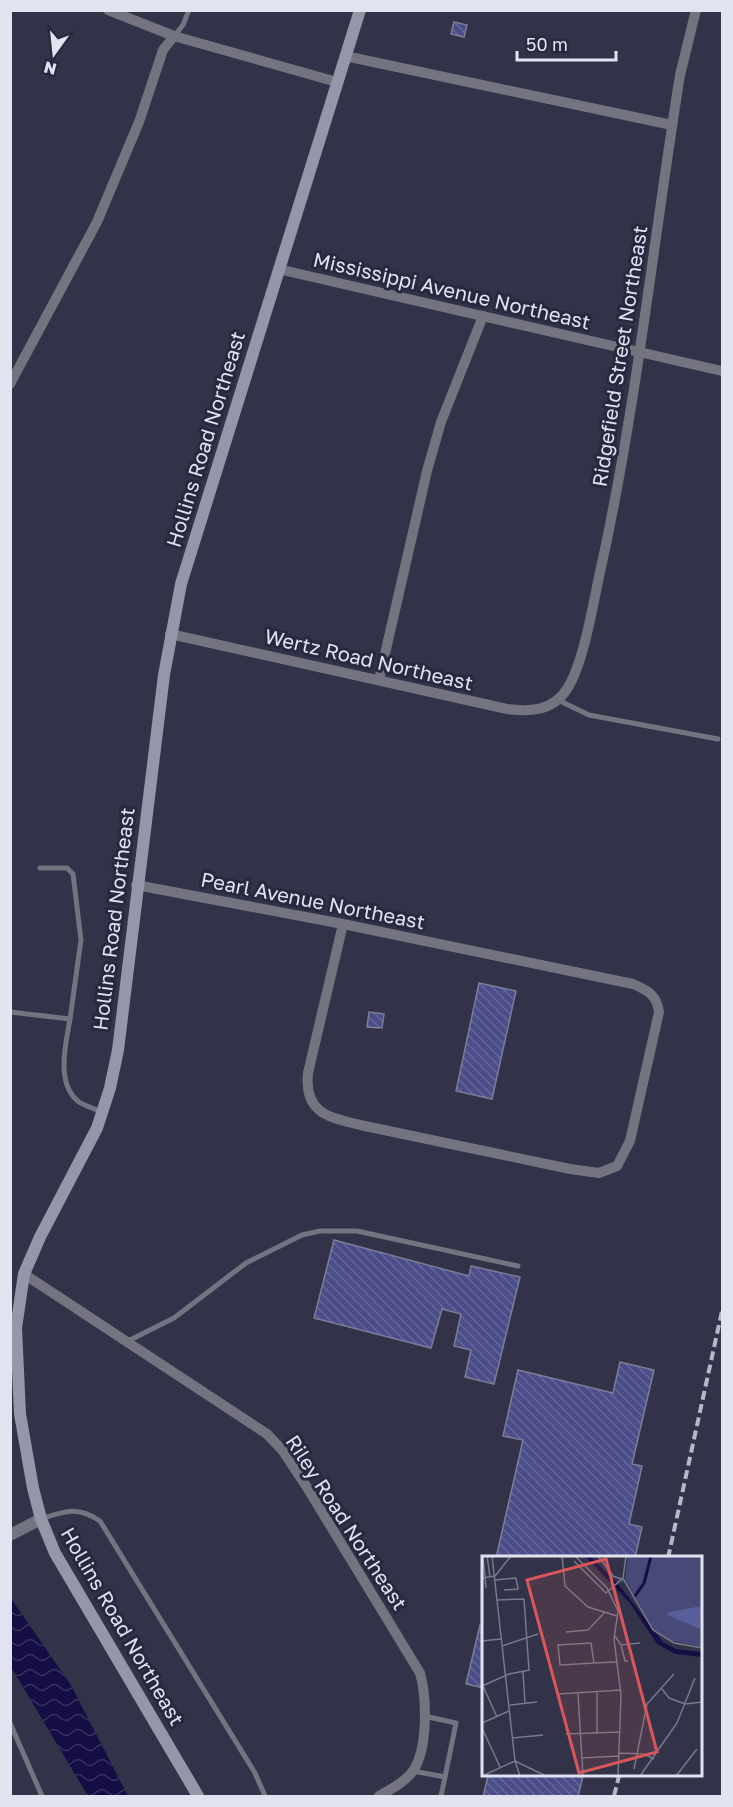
<svg xmlns="http://www.w3.org/2000/svg" width="733" height="1807" font-family="'Golos Text',sans-serif">
<style>
.water{fill:url(#water-waves)}
.building{fill:url(#building-back-hatch);stroke:#7b7e97;stroke-width:1.5}
.lines{fill:none;stroke-linecap:round;stroke-linejoin:round}
.service{stroke:#73747f;stroke-width:5}
.minor{stroke:#73747f;stroke-width:10}
.tertiary{stroke:#73747f;stroke-width:12}
.secondary{stroke:#9597a8;stroke-width:12}
.rail{stroke:#b6b7c7;stroke-width:4;stroke-dasharray:9 4.5;stroke-linecap:butt}
.labels{text-anchor:middle;dominant-baseline:central;stroke-width:6;stroke-linejoin:round;paint-order:stroke}
.street-label{font-size:20px;fill:#e2e3f1;stroke:#28293e}
.inset-river{fill:none;stroke:#150e45;stroke-width:3}
.inset-road{fill:none;stroke:#78798c;stroke-width:1.5}
.view{fill:#d9575a;fill-opacity:0.15;stroke:#d9575a;stroke-width:3}
.inset-edge{fill:none;stroke:#e2e3f1;stroke-width:3}
</style>
<defs>
<pattern id="water-waves" width="16" height="10" patternUnits="userSpaceOnUse" patternTransform="scale(1.5)"><rect width="16" height="10" fill="#150e45"/><path d="M0 5q4-4 8 0t8 0" fill="none" stroke="#373160"/></pattern>
<pattern id="building-back-hatch" width="6" height="6" patternUnits="userSpaceOnUse" patternTransform="scale(1.5)"><rect width="6" height="6" fill="#4b4d89"/><path d="M-1 5l2 2M0 0l6 6M5-1l2 2" fill="none" stroke="#65669a"/></pattern>
</defs>
<rect width="100%" height="100%" fill="#323349"/>
<polygon class="water" points="10,1597 71,1685 128,1796 88,1796 11,1667"/>
<g class="building">
<polygon points="454,22 467,25 464,37 451,34"/>
<polygon points="479,983 516,991 492,1099 456,1091"/>
<polygon points="369,1012 384,1014 382,1028 367,1027"/>
<polygon points="334,1240 469,1276 471,1266 520,1277 494,1384 465,1377 471,1350 454,1346 461,1314 442,1309 431,1348 314,1318"/>
<polygon points="620,1362 654,1370 632,1464 642,1466 629,1524 642,1527 635,1558 496,1558 523,1440 503,1436 518,1370 613,1393"/>
<polygon points="480,1625 484,1626 484,1688 466,1684"/>
<polygon points="488,1776 583,1776 578,1797 483,1797"/>
</g>
<g class="lines">
<g class="service">
<polyline points="175,35 183,25 189,10"/>
<polyline points="558,700 589,715 718,739"/>
<polyline points="40,868 67,868 73,874 81,940 70,1019"/>
<path d="M10,1012L70,1019C66,1043 55,1084 79,1102C85,1106 94,1108 101,1112"/>
<polyline points="128,1341 174,1318 246,1263 302,1235 320,1231 357,1231 518,1266"/>
<path d="M41,1519C65,1511 78,1506 100,1521L255,1773L265,1796"/>
<polyline points="424,1716 456,1723 445,1777"/>
<polyline points="10,1723 42,1796"/>
<polyline points="413,1771 445,1777 441,1796"/>
</g>
<g class="minor">
<polyline points="108,10 174,36 337,82"/>
<polyline points="345,56 672,125"/>
<polyline points="278,269 722,371"/>
<polyline points="10,384 97,222 139,122 163,50 174,36"/>
<path d="M170,634L507,709C530,712 553,711 567,689C585,661 594,597 602,563C637,402 654,237 680,75L696,10"/>
<polyline points="379,680 427,471 441,422 483,316"/>
<path d="M136,885L343,924L633,984C647,990 657,995 659,1012L630,1141L617,1166L599,1173L570,1169L360,1125C328,1117 304,1113 308,1073L343,924"/>
<path d="M24,1274L267,1434L283,1451L308,1489L420,1673C427,1698 428,1749 413,1771C405,1782 391,1789 379,1796"/>
</g>
<polyline class="tertiary" points="10,1535 41,1519"/>
<polyline class="secondary" points="198,1796 55,1553 41,1519 33,1488 20,1414 16,1328 24,1274 40,1237 97,1128 110,1088 118,1050 164,675 181,584 360,10"/>
<g class="rail">
<polyline points="668,1558 722,1311"/>
<polyline points="614,1796 619,1776"/>
</g>
</g>
<g class="labels">
<g class="street-label">
<text transform="translate(452 290) rotate(13)">Mississippi Avenue Northeast</text>
<text transform="translate(619 356) rotate(-81)">Ridgefield Street Northeast</text>
<text transform="translate(205 439) rotate(-73)">Hollins Road Northeast</text>
<text transform="translate(369 659) rotate(13)">Wertz Road Northeast</text>
<text transform="translate(313 900) rotate(11)">Pearl Avenue Northeast</text>
<text transform="translate(113 919) rotate(-83)">Hollins Road Northeast</text>
<text transform="translate(347 1522) rotate(57)">Riley Road Northeast</text>
<text transform="translate(123 1626) rotate(60)">Hollins Road Northeast</text>
</g>
</g>
<g transform="translate(482 1556)">
<rect width="220" height="220" fill="#323349"/>
<path d="M146,0H220V91L190,85L171,73L143,23Z" fill="#474976"/>
<path d="M220,50L218,73L185,59L187,56Z" fill="#5a5d9b"/>
<path d="M103,0H108L137,29L181,86L194,93L220,96V101L193,98L175,88L148,47Z" fill="#150e45"/>
<path class="inset-river" d="M153,40L162,27L169,0"/>
<path class="inset-road" d="M1,0L4,32M5,0L8,21M10,0L33,205L64,220M80,0L83,30L106,51L135,60M93,0L125,32L136,55L132,83L139,139L136,220M116,0L131,20L142,24L171,74L192,87L221,92M92,5L124,37L141,22L144,0M0,22L13,20L29,0M13,24L34,22M22,34L36,33L34,22M15,44L42,43L47,114M84,76L106,74L123,56M133,80L139,89L158,87M0,85L19,83M139,89L143,105H146M20,90L56,78M112,107L109,87L76,89L78,109L112,107L134,106M41,116L43,147M0,130L27,118L48,114M1,130L15,161M180,133L187,142L203,148L221,146M77,138L139,134M96,138L101,220M28,149L55,146M0,167L27,155M0,172L18,211M115,177V135M84,178L138,176M30,182L61,179M137,197L162,198L172,203M100,202L137,200M152,213L165,148L192,118M0,220L33,205L38,220M158,220L195,167L213,122M194,220L215,193"/>
<path class="view" d="M124,3L175,196L97,217L45,24Z"/>
<rect width="220" height="220" class="inset-edge"/>
</g>
<rect width="733" height="1807" fill="none" stroke="#e2e3f1" stroke-width="24"/>
<g transform="translate(54 54) rotate(195)" stroke="#28293e" stroke-width="4.5" paint-order="stroke">
<path d="M0-4.5L10 22L0 15L-10 22Z" fill="#e2e3f1"/>
<text y="-9" font-size="16" font-weight="bold" text-anchor="middle" fill="#e2e3f1">N</text>
</g>
<path d="M517 51v9h99v-9" fill="none" stroke="#e2e3f1" stroke-width="3"/>
<text x="526" y="51" font-size="18" fill="#e2e3f1" stroke="#28293e" stroke-width="4.5" paint-order="stroke">50 m</text>
</svg>
